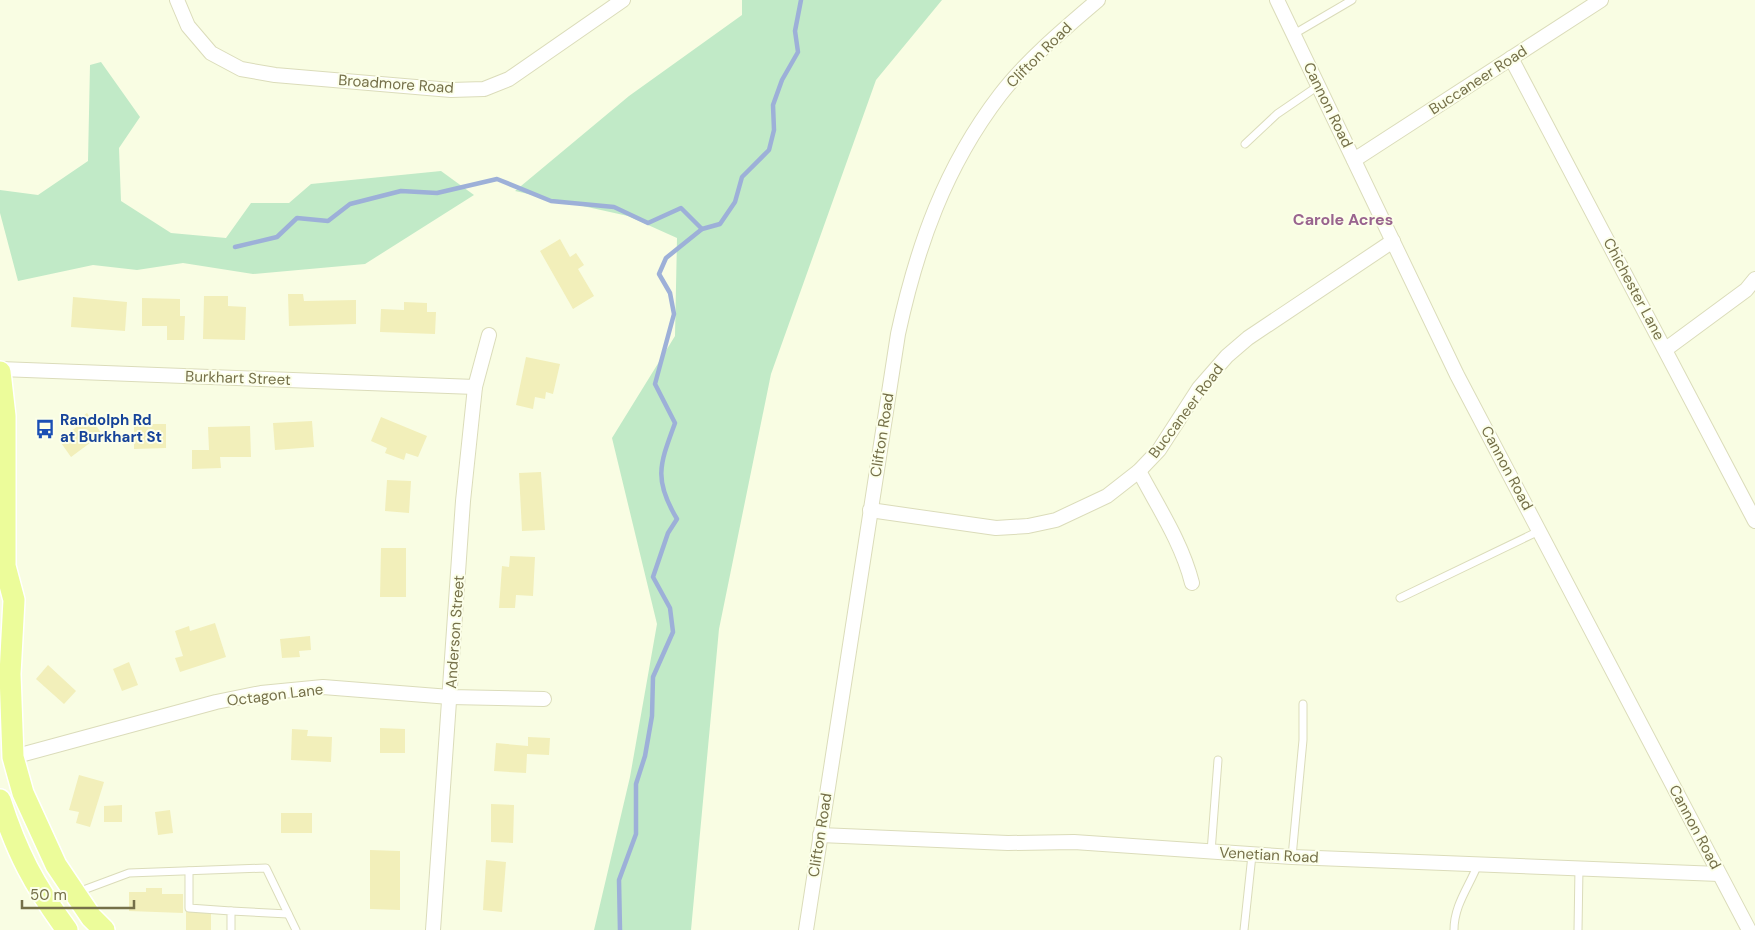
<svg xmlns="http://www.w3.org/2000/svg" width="1755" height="930" font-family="'DM Sans',sans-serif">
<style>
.green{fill:#c1eac7}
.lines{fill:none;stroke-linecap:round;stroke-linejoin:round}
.stream{stroke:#9db0d8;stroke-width:4.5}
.building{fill:#f2efba}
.service-casing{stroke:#dbdcba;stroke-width:9}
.minor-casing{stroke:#dbdcba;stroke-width:16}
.primary-casing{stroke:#fff;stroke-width:24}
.service{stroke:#fff;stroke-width:7}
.minor{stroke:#fff;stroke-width:14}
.primary{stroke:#ecfc9a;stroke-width:21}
.labels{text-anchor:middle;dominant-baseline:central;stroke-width:4;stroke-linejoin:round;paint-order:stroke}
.street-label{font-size:15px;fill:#757049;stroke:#fcffea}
.transit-label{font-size:15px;font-weight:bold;fill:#164399;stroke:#fcffea;text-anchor:start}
.neighbourhood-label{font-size:16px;font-weight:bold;fill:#99648e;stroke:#fcffea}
</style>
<rect width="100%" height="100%" fill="#f9fde3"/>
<g class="green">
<polygon points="742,0 942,0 876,80 771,374 719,629 691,930 594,930 630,777 657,624 612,438 675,336 677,238 628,216 515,191 629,96 742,15"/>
<polygon points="101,62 140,117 119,148 121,201 171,233 226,238 251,203 289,203 311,184 441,171 474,195 365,264 253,274 183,263 137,270 93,265 18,281 0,213 0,190 38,195 88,161 90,65"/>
</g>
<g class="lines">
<g class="stream">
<polyline points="235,247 277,237 297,218 328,221 350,204 401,191 437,193 497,179 551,201 614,207 648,223 681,208 702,229"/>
<path d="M620,930L619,880L636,834V784L645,756L652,716L653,677L673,632L670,608L653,577L668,533L677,519C653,479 660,464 675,423L655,384L674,314L670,293L659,274L666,258L702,229L720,224L735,202L742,177L769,150L774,130L773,105L782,80L798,52L795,31L801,0"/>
</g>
</g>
<g class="building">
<polygon points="560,239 570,257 576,253 584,265 578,269 594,296 573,309 540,251"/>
<polygon points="288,294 303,294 304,301 356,300 356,324 289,326"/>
<polygon points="204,296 228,296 228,306 246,307 245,340 203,339"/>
<polygon points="73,297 127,302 125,331 71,327"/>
<polygon points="142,298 180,299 180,316 185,316 184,340 167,340 167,326 142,326"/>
<polygon points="404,302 427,303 427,312 436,312 435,334 380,332 381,309 404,310"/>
<polygon points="526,357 560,364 553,394 546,392 545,399 535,397 533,409 516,405"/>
<polygon points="87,413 102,434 71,457 59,440 78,426 76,422"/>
<polygon points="381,417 427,436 418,457 406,453 404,460 385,453 387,448 371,441"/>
<polygon points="312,421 314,447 275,450 273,423"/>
<polygon points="134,424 166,424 166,448 134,449"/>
<polygon points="250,426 251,457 220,457 221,468 192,469 192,450 209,450 208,427"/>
<polygon points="541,472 545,530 522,531 519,473"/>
<polygon points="387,480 411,481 409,513 385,511"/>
<polygon points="381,548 406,548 406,597 380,597"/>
<polygon points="510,556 535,557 533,596 516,595 515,608 499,608 502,566 509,567"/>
<polygon points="215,623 226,657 180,672 175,658 183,656 175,631 189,626 190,631"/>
<polygon points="310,636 311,650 299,651 300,657 282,658 280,639"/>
<polygon points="129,662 138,685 122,691 113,669"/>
<polygon points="48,665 76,691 64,704 36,679"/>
<polygon points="380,728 405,729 405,753 380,753"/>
<polygon points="292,729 308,730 307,736 332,737 331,762 291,760"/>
<polygon points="528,737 550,738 549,755 527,754 526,773 494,771 496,743 528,746"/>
<polygon points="79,775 104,782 90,827 76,823 79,812 69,810"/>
<polygon points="491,804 514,805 513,843 491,842"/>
<polygon points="122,805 122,822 104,822 104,806"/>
<polygon points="170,810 173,833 158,835 155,812"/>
<rect x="281" y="813" width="31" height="20"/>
<polygon points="370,850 400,851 400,910 370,909"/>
<polygon points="486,860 506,862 502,912 483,910"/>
<polygon points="146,888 162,888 162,894 183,894 183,913 129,911 129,892 146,892"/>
<rect x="186" y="912" width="25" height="18"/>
</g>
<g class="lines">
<defs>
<g id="service">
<polyline points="1294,34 1352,0"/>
<polyline points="1245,144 1277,114 1318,86"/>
<polyline points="1400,598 1539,531"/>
<polyline points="1211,852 1218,760"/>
<polyline points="1292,857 1303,740 1303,704"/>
<polyline points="189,871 189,908 231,911 231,930"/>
<polyline points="78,892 129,873 266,868 296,930"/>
<polyline points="231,911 288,914"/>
<polyline points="1244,930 1252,855"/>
<path d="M1454,930C1454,905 1469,887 1478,864"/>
<polyline points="1578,930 1579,868"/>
</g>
<g id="minor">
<polyline points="177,0 188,26 211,53 241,69 275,75 451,90 484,89 509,79 623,0"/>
<polyline points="1277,0 1457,375 1749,930"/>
<polyline points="1511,58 1755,521"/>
<polyline points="1354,160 1601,0"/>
<polyline points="1666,349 1746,290 1755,279"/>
<polyline points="0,369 475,387"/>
<path d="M1139,471C1158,507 1182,543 1192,583"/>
<polyline points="870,510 996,528 1028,526 1056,520 1107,496 1139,471 1159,450 1199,388 1227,356 1248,338 1393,241"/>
<polyline points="13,757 216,702 261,693 323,687 450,697 544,699"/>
<polyline points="820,835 1008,843 1074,842 1292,857 1719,874"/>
<polyline points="433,930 463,501 475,387 489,335"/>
<path d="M806,930L898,334C917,246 945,167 1000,95C1026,61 1065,28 1098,0"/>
</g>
<g id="primary">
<polyline points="0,372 5,416 5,566 14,600 10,674 13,757 23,793 56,865 91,917 104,930"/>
<path d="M0,800C17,853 34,885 67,930"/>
</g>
</defs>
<use href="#service" class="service-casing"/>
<use href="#minor" class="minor-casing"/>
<use href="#primary" class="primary-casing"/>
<use href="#service" class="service"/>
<use href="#minor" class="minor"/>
<use href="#primary" class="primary"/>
</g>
<defs>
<symbol id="bus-bare" viewBox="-9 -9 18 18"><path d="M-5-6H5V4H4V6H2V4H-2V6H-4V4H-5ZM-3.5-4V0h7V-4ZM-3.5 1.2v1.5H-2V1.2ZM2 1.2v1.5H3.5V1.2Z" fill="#1a4fb4" stroke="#fcffea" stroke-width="2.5" paint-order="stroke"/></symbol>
</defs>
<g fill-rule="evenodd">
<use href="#bus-bare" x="31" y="415" width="28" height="28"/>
</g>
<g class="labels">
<g class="street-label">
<text transform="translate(1039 55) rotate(-45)">Clifton Road</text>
<text transform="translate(1478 80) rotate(-33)">Buccaneer Road</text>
<text transform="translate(396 84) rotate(4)">Broadmore Road</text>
<text transform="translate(1328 105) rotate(64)">Cannon Road</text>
<text transform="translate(1634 289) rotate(62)">Chichester Lane</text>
<text transform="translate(238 378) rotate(2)">Burkhart Street</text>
<text transform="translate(1186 411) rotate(-53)">Buccaneer Road</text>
<text transform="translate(882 435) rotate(-81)">Clifton Road</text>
<text transform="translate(1507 468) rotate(62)">Cannon Road</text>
<text transform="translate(455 632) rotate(-86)">Anderson Street</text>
<text transform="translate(275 695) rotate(-7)">Octagon Lane</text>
<text transform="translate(1695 827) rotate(62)">Cannon Road</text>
<text transform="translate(820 835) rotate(-81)">Clifton Road</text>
<text transform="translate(1269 855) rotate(3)">Venetian Road</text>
</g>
<g class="transit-label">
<text x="60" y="420">Randolph Rd<tspan x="60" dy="17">at Burkhart St</tspan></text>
</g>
<g class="neighbourhood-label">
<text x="1343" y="219">Carole Acres</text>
</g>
</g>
<path d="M22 900v8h112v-8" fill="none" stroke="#757049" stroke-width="2.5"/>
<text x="30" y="900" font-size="15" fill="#757049" stroke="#fcffea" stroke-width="4" paint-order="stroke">50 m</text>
</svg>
